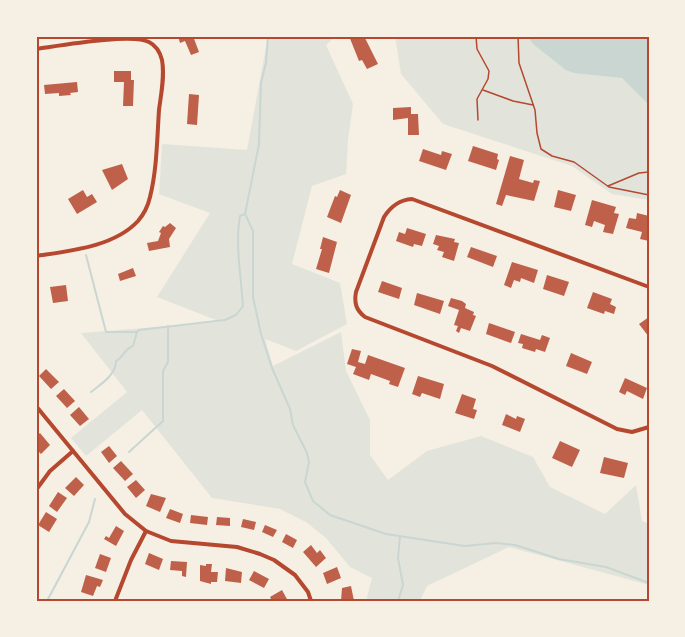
<svg xmlns="http://www.w3.org/2000/svg" width="685" height="637" font-family="'Noto Serif',serif">
<style>
.green{fill:#e2e4dc}
.water{fill:#c9d6d2}
.lines{fill:none;stroke-linecap:round;stroke-linejoin:round}
.stream{stroke:#c9d6d2;stroke-width:2}
.building{fill:#bf614a}
.service{stroke:#b5482f;stroke-width:1.5}
.minor{stroke:#b5482f;stroke-width:4}
.neatline{fill:none;stroke:#b5482f;stroke-width:2}
</style>
<rect width="100%" height="100%" fill="#f6efe4"/>
<g class="green">
<polygon points="268,36 336,36 326,45 353,104 348,140 346,174 312,186 292,264 340,283 347,324 296,351 265,339 273,366 341,332 346,371 370,420 370,455 388,480 427,451 481,436 533,457 550,487 605,514 636,485 642,521 649,524 649,585 509,547 427,586 420,601 366,601 372,578 350,567 326,538 306,522 280,509 212,498 142,410 86,456 71,438 127,392 81,333 221,322 157,297 210,213 159,194 162,144 247,150"/>
<polygon points="395,36 649,36 649,200 612,194 572,166 443,124 401,74"/>
</g>
<polygon class="water" points="528,36 649,36 649,105 622,78 574,73 566,70 533,44"/>
<g class="lines">
<g class="stream">
<polyline points="268,36 266,63 261,83 259,144 245,214 253,231 253,297 261,334 272,368 290,409 293,425 307,453 309,462 305,482 313,501 330,515 386,534 465,546 496,543 515,545 559,559 606,567 649,583"/>
<path d="M86,255L106,332H137L139,330L225,320L236,315L243,306C241,277 235,244 240,216L245,214"/>
<path d="M91,392C101,384 116,375 116,361C123,358 124,349 133,346L137,332"/>
<polyline points="129,452 163,421 163,371 168,362 168,326"/>
<polyline points="47,601 89,522 95,499"/>
<polyline points="398,601 403,585 398,558 400,536"/>
</g>
</g>
<g class="building">
<polygon points="178,36 193,36 199,52 191,55 185,41 180,43"/>
<polygon points="349,36 364,36 378,64 367,69 362,60 359,61"/>
<polygon points="114,71 131,71 131,80 134,80 133,106 123,106 124,82 114,82"/>
<polygon points="77,82 78,92 70,93 71,95 59,96 59,93 45,94 44,85"/>
<polygon points="189,94 199,95 197,125 187,124"/>
<polygon points="411,107 411,114 418,114 419,135 408,135 408,118 393,120 393,108"/>
<polygon points="473,146 498,154 497,159 499,160 496,170 468,161"/>
<polygon points="423,149 441,155 442,151 452,154 446,170 419,161"/>
<polygon points="510,156 524,160 519,179 533,183 534,180 540,181 534,201 506,195 502,206 496,204"/>
<polygon points="122,164 128,179 112,190 102,170"/>
<polygon points="83,190 87,197 92,194 97,202 77,214 68,199"/>
<polygon points="340,190 351,195 341,223 327,217 335,196 337,197"/>
<polygon points="558,190 576,195 571,211 554,207"/>
<polygon points="592,200 616,207 614,213 619,214 613,234 603,232 605,225 594,221 592,227 585,225"/>
<polygon points="637,213 649,216 649,241 640,239 642,232 626,228 629,218 636,219"/>
<polygon points="170,223 176,228 169,239 170,247 149,251 147,243 158,241 161,233 159,232 163,226 165,227"/>
<polygon points="407,228 426,234 422,246 414,244 413,247 396,241 399,232 405,234"/>
<polygon points="436,235 455,239 454,242 459,243 454,261 442,257 444,252 437,250 439,246 433,244"/>
<polygon points="323,237 337,242 329,273 316,269 322,249 320,249"/>
<polygon points="471,247 497,256 493,267 467,257"/>
<polygon points="512,262 538,270 534,283 521,278 520,282 514,280 511,288 504,285"/>
<polygon points="133,268 136,276 120,281 118,274"/>
<polygon points="547,275 569,282 564,296 543,289"/>
<polygon points="382,281 402,288 399,299 378,292"/>
<polygon points="66,285 68,301 53,303 50,287"/>
<polygon points="593,292 612,299 610,304 616,307 614,314 605,311 604,314 587,308"/>
<polygon points="417,293 444,301 440,314 414,305"/>
<polygon points="451,298 462,301 466,304 465,308 474,312 473,315 476,316 470,331 461,328 459,333 456,331 458,326 454,325 459,310 448,306"/>
<polygon points="649,317 649,337 639,324"/>
<polygon points="489,323 515,332 511,343 486,334"/>
<polygon points="521,334 540,340 542,335 550,338 545,352 536,349 535,352 522,348 523,344 518,343"/>
<polygon points="352,349 361,351 358,362 365,364 368,355 405,368 398,387 389,384 390,381 371,374 369,380 353,374 356,367 347,364"/>
<polygon points="571,353 592,362 587,374 566,366"/>
<polygon points="46,369 59,382 51,389 39,376"/>
<polygon points="418,376 444,384 440,399 422,393 420,397 412,394"/>
<polygon points="625,378 647,388 643,399 627,391 625,395 619,392"/>
<polygon points="64,389 75,401 67,408 56,396"/>
<polygon points="462,394 476,399 473,409 477,410 474,419 455,413"/>
<polygon points="79,407 89,419 80,426 70,415"/>
<polygon points="506,414 516,419 517,416 525,419 520,432 502,425"/>
<polygon points="40,433 50,445 41,454 36,449 39,444 36,441 36,436"/>
<polygon points="560,441 580,450 572,467 552,458"/>
<polygon points="109,446 117,456 109,463 101,452"/>
<polygon points="604,457 628,463 624,478 600,473"/>
<polygon points="121,461 133,474 125,481 113,468"/>
<polygon points="76,477 84,485 74,496 65,488"/>
<polygon points="136,480 145,490 136,498 127,487"/>
<polygon points="58,492 67,498 57,512 49,506"/>
<polygon points="151,494 166,498 160,512 146,506"/>
<polygon points="170,509 183,514 180,523 166,518"/>
<polygon points="46,512 57,519 49,532 38,525"/>
<polygon points="191,515 208,517 207,525 190,523"/>
<polygon points="217,517 230,518 230,526 216,525"/>
<polygon points="243,519 256,522 254,530 241,527"/>
<polygon points="265,525 277,530 273,537 262,532"/>
<polygon points="116,526 124,531 116,546 104,539 106,536 109,538"/>
<polygon points="286,534 297,540 293,548 282,542"/>
<polygon points="311,545 317,553 320,550 326,558 316,567 303,552"/>
<polygon points="149,553 163,559 159,570 145,564"/>
<polygon points="100,554 111,558 106,572 95,568"/>
<polygon points="171,561 187,562 186,577 182,576 182,571 170,570"/>
<polygon points="206,564 212,564 211,572 218,572 217,582 211,582 211,584 200,581 200,565 206,566"/>
<polygon points="337,567 341,578 327,584 323,573"/>
<polygon points="226,568 242,572 241,583 225,581"/>
<polygon points="254,571 269,579 264,588 249,580"/>
<polygon points="86,575 103,580 100,587 97,586 93,596 81,592"/>
<polygon points="351,586 354,601 341,601 342,588"/>
<polygon points="282,590 288,601 272,601 270,597"/>
</g>
<g class="lines">
<g class="service">
<polyline points="476,36 477,49 489,71 488,79 477,99 478,120"/>
<polyline points="518,36 519,63 535,110 537,133 541,149 552,156 574,162 609,187 649,195"/>
<polyline points="483,90 513,101 533,105"/>
<polyline points="608,186 639,173 649,172"/>
</g>
<g class="minor">
<path d="M36,49C58,46 132,33 149,42C157,46 160,52 162,60C165,76 161,94 159,110C157,139 157,169 150,197C148,206 144,214 138,221C114,247 69,251 36,256"/>
<path d="M649,287L412,199C399,200 391,206 384,217L356,292C354,303 356,310 365,317L492,366L617,429L632,432L649,427"/>
<polyline points="36,406 125,514 146,531 171,541 237,547 260,554 274,560 295,575 308,592 311,601"/>
<polyline points="36,490 50,471 73,451"/>
<polyline points="115,601 131,560 146,531"/>
</g>
</g>
<rect width="685" height="637" fill="none" stroke="#f6efe4" stroke-width="75"/>
<rect x="38" y="38" width="610" height="562" class="neatline"/>
</svg>
